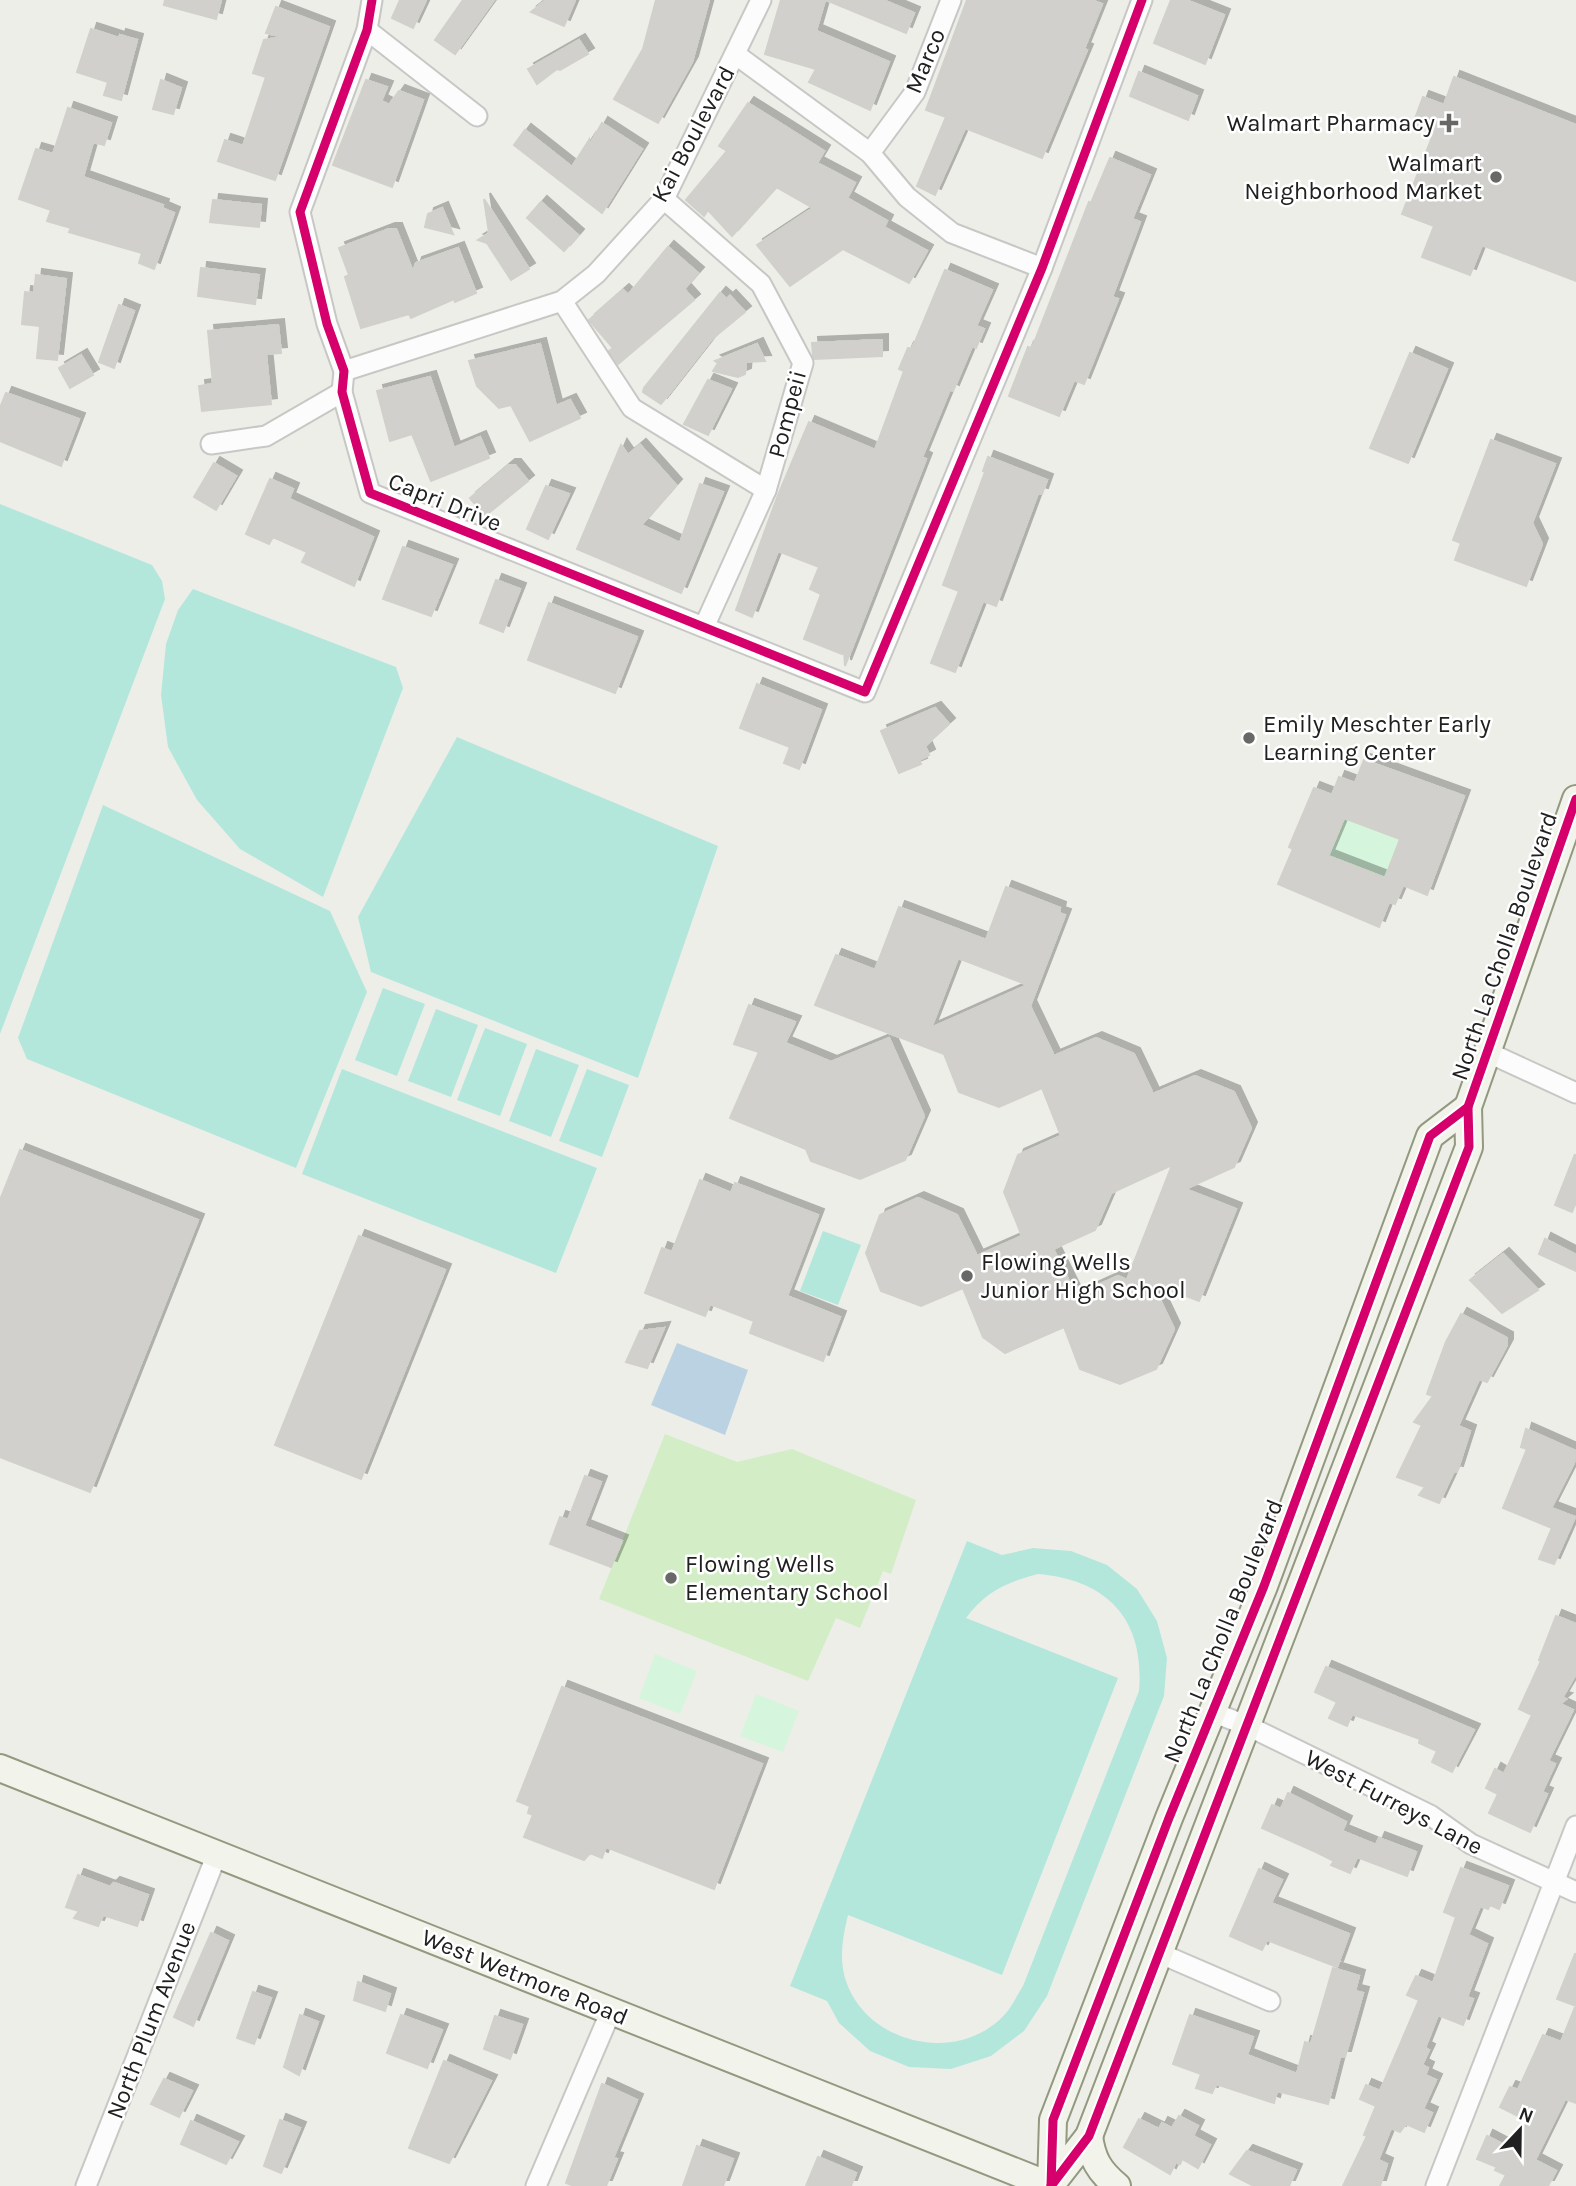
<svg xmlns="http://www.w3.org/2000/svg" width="1576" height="2186" font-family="Karla,sans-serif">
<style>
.grass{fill:#d3edc7}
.park{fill:#d6f5dd}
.pitch{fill:#b3e7dc;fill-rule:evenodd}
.water{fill:#bbd2e2}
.building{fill:#d1d0cc;stroke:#d1d0ca;stroke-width:2;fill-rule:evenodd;filter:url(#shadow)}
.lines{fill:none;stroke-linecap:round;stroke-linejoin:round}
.street-casing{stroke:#c7c7c5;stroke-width:23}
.secondary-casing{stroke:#92997f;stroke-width:30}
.street{stroke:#fcfcfc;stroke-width:19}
.secondary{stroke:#f2f4ec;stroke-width:26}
.cycleway-casing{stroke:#fff;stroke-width:13}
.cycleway{stroke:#d6006c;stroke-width:9}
.poi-dot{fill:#686866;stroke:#fff;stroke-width:2.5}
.labels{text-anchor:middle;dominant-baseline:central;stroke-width:5;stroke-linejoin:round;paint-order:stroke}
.street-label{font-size:24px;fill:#202020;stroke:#fff}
.poi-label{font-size:24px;fill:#202020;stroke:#fff;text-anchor:start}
</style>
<defs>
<filter id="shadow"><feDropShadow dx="6" dy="-6" stdDeviation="0" flood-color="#0004"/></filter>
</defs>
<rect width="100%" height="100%" fill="#eeeee9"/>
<polygon class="grass" points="665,1434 737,1462 792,1449 916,1500 891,1574 883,1571 860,1628 836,1618 808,1681 599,1599"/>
<g class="park">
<polygon points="1351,802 1364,825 1386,834 1391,820 1405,826 1385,878 1328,856"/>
<polygon points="655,1654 697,1671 680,1714 639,1698"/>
<polygon points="756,1694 799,1711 783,1752 740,1736"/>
</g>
<g class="pitch">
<polygon points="0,504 152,565 162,581 165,599 0,1034"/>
<polygon points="193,589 396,667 403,688 323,897 240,849 197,800 168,747 161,695 166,644 178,610"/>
<polygon points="457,737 718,846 638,1078 371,972 358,917"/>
<polygon points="103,805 330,911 367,992 296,1168 27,1059 18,1038"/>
<polygon points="383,988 425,1004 397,1076 355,1060"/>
<polygon points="436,1009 478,1025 451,1097 408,1081"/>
<polygon points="485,1028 527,1044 500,1116 457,1100"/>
<polygon points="536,1049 579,1065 551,1137 509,1121"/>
<polygon points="342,1069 597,1168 556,1273 302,1174"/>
<polygon points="587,1069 629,1085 602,1157 559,1141"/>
<polygon points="823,1231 861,1245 838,1305 800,1291"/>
<path d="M967,1541L1002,1555L1033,1548L1071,1551L1107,1565L1137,1589L1157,1621L1167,1658L1164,1696L1047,1996L1024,2031L991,2056L951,2069L909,2067L870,2051L839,2023L827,2001L790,1986ZM1038,1574C1108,1580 1145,1620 1139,1691L1023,1986C1017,1995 1012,2006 1006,2013C960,2066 865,2045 845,1978C839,1956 843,1936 848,1915L1002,1975L1118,1678L966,1618C985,1592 1007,1582 1038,1574Z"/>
</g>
<polygon class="water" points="677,1343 748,1370 725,1435 651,1405"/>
<g class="building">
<polygon points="165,0 221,0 216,19 164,5"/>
<polygon points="400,0 426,0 413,28 392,18"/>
<polygon points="463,0 494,0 455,54 435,40"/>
<polygon points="546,0 575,0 564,26 531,12"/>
<polygon points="656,0 709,0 692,62 658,123 614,99 643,49"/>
<polygon points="781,0 825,0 816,31 889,62 870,110 809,82 816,69 765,54"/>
<polygon points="826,0 883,0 914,13 906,33"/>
<polygon points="967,0 1091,0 1102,4 1084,49 1087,50 1042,158 965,128 935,195 917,186 946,117 926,110"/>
<polygon points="1171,0 1186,0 1224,15 1205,64 1154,43"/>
<polygon points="276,7 329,27 275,180 218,161 225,140 243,146 266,77 253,73 264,40 284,37 266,33"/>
<polygon points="91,29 119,38 120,35 137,40 121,100 104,95 108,82 77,72"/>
<polygon points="579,40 588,54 560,70 557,69 537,84 528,69"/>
<polygon points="1139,72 1197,96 1188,120 1130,96"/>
<polygon points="1454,77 1576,125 1576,281 1482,245 1470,275 1422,257 1434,226 1402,214 1434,132 1413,124 1423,97 1444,105"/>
<polygon points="161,80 181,88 173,114 153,109"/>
<polygon points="366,80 387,87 381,101 389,105 399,91 423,100 392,187 333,165"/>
<polygon points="748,103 824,151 817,163 855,183 847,198 887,221 884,227 927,251 909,283 843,249 790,286 757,245 813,208 776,187 732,236 708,210 704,216 686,200 727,151 719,146"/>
<polygon points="68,108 111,123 104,145 93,142 83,177 163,205 162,208 174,213 154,269 139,263 142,253 69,232 71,228 47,221 51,210 19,199 36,149 53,154"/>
<polygon points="602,123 642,149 602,213 514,145 525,130 572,167 589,140 589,146"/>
<polygon points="1110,158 1150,175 1132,219 1140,222 1112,297 1118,299 1084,384 1074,380 1059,416 1009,396 1028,347 1032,348 1089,202 1091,203"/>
<polygon points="484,199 529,269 511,280 487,243 478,240 489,233"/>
<polygon points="213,200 261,205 259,227 210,222"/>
<polygon points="541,202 578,235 564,251 527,218"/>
<polygon points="442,208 453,234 425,227 428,214"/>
<polygon points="389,229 396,229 413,272 416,263 458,248 476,293 455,302 454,299 411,318 409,314 361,328 345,277 349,275 339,248"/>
<polygon points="668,247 698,273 684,289 694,300 618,364 609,351 613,348 589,320 623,290 628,295"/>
<polygon points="201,268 259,275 255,304 198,296"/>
<polygon points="945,270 992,290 976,326 984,329 976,348 972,346 953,391 950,389 922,457 926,459 845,666 844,651 842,654 804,639 821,594 810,589 819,567 778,551 752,617 736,610 778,495 809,422 875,450 904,371 899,369 908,348 912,349"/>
<polygon points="36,275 66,279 57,360 37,358 40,326 22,324 25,292 34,293"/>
<polygon points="720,293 727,299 730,296 745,312 712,339 661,404 643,392 644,388"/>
<polygon points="119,305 134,311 114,368 99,362"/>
<polygon points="278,325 281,353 266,354 271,404 202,411 199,386 213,384 208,331"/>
<polygon points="882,340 882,356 814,359 813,355 812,343"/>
<polygon points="540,344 556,406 570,400 580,418 530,441 511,405 499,408 477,386 469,361"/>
<polygon points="757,344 765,361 746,362 745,374 738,377 713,371 718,363 715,361"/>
<polygon points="1410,353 1447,369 1408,463 1370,448"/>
<polygon points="81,355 93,375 70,388 59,368"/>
<polygon points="430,377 454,448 480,437 489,458 431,481 412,434 390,441 377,391"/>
<polygon points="708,380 731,389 708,435 684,424"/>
<polygon points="6,393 79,419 61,466 0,441 0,408"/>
<polygon points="1491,440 1555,464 1532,523 1542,544 1526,586 1455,560 1461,543 1453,540"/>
<polygon points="621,445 628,455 640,445 676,485 641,525 680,543 700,484 723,492 681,593 577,549"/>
<polygon points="988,457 1047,480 1042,494 1038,493 996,606 983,601 955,672 931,663 959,591 943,585 985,472 983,471"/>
<polygon points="214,463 236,476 216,510 194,497"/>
<polygon points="509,465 515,465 528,481 485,516 470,498"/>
<polygon points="270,479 293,489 289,499 373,537 354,586 302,562 307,552 273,537 269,544 246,534"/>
<polygon points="546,486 569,494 548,539 527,529"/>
<polygon points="403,547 452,565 431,616 383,599"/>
<polygon points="496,580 520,589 503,632 480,623"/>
<polygon points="549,603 637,637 615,693 528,660"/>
<polygon points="757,684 821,710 799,769 784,763 790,747 740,728"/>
<polygon points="935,708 949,724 925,746 929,755 919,760 921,764 899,773 881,731"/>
<path d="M1364,760L1464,796L1427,895L1403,885L1395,904L1389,902L1379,927L1278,884L1293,849L1289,847L1314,788L1332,795L1339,777L1355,783ZM1344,818L1400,839L1385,878L1328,856Z"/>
<path d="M1006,887L1060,908L1059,913L1065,915L1030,1006L1054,1056L1096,1038L1134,1054L1153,1094L1195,1076L1234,1092L1251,1128L1234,1167L1185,1189L1236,1209L1199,1301L1152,1283L1174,1329L1156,1369L1120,1384L1080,1369L1064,1327L1005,1353L983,1337L963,1288L921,1306L881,1291L866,1253L880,1215L918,1198L957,1215L977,1256L1022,1236L1004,1192L1018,1155L1061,1136L1042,1088L999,1107L959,1092L944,1054L815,1005L836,955L875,970L899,907L986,940ZM958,958L1028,985L931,1028ZM1172,1165L1127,1280L1118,1276L1076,1295L1053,1249L1095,1230L1111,1193Z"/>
<polygon points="749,1005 795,1022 785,1043 831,1062 889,1038 924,1116 905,1160 860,1179 811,1161 806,1149 730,1118 759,1052 734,1044"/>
<polygon points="20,1150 198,1220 90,1492 0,1457 0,1200"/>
<polygon points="1575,1154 1576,1202 1572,1212 1555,1205"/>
<polygon points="700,1180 731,1193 735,1183 818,1215 787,1296 840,1317 823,1361 750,1333 754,1321 710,1304 705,1316 645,1293 662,1248 672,1252"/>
<polygon points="359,1236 445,1270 361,1479 275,1445"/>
<polygon points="1545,1239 1576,1255 1576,1271 1539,1254"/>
<polygon points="1503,1254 1538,1290 1502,1313 1470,1280"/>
<polygon points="1461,1314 1507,1338 1507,1345 1487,1382 1479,1379 1458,1426 1470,1431 1457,1472 1454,1471 1439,1503 1419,1495 1425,1487 1397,1477 1422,1425 1414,1422 1433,1396 1427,1394 1446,1342"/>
<polygon points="664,1328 647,1368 626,1362 640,1331"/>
<polygon points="1526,1429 1576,1451 1574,1463 1551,1508 1575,1517 1554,1564 1539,1559 1552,1528 1503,1508 1527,1449 1521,1447"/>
<polygon points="585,1476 601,1482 584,1526 622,1541 611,1567 550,1544 560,1517 568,1520"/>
<polygon points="1556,1616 1576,1624 1576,1674 1562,1698 1566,1699 1560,1704 1573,1710 1548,1761 1555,1764 1542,1792 1547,1794 1530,1832 1489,1813 1498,1794 1486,1788 1495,1769 1504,1774 1532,1715 1519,1709 1541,1661 1539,1660"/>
<polygon points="1326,1667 1474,1730 1452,1772 1432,1762 1437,1751 1419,1743 1420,1739 1352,1714 1347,1726 1329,1718 1337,1702 1315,1692"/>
<polygon points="562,1687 762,1764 714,1889 606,1847 602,1858 590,1853 584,1860 524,1837 533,1815 528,1813 530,1806 517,1801"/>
<polygon points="1288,1793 1346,1822 1342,1831 1376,1845 1379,1838 1416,1852 1407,1876 1357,1857 1350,1873 1331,1865 1334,1861 1316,1852 1262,1828 1272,1805 1281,1809"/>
<polygon points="1461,1868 1508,1886 1499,1909 1490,1905 1488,1909 1480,1906 1468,1935 1487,1944 1467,1997 1473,1999 1463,2025 1438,2015 1425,2048 1429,2050 1422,2065 1428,2068 1425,2075 1436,2080 1423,2109 1432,2113 1424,2132 1406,2124 1400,2132 1391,2128 1378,2160 1387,2164 1380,2186 1343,2186 1367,2136 1364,2135 1376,2106 1360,2099 1366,2085 1380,2091 1419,2000 1407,1995 1416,1976 1433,1983 1456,1917 1444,1912"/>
<polygon points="1259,1869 1282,1880 1271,1903 1349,1934 1337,1967 1267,1940 1262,1950 1230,1936"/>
<polygon points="78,1875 110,1887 114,1883 148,1895 137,1926 103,1915 98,1926 74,1918 79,1911 66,1907"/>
<polygon points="211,1933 228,1941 193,2026 174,2017"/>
<polygon points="1575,1954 1576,1954 1576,2006 1557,1999"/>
<polygon points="1333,1968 1359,1976 1355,1991 1363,1993 1345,2057 1340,2057 1328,2104 1277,2091 1274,2103 1216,2084 1212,2093 1196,2088 1201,2074 1173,2064 1190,2015 1253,2037 1247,2055 1297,2074 1305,2042 1311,2044"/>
<polygon points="358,1982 390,1994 385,2011 354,2000"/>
<polygon points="253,1992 271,1998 254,2044 237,2038"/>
<polygon points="1575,2007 1576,2103 1565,2099 1535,2160 1556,2171 1548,2186 1500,2186 1506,2175 1495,2170 1497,2167 1477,2159 1487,2136 1510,2148 1524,2119 1500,2107 1510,2087 1518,2090 1543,2035 1561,2042"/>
<polygon points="300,2015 318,2022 299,2075 284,2067"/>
<polygon points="401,2015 442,2030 427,2068 387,2053"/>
<polygon points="495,2016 522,2025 510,2059 484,2049"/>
<polygon points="444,2061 491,2081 449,2163 409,2148"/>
<polygon points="164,2079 192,2091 179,2117 151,2104"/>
<polygon points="602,2084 637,2100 613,2158 617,2159 606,2186 574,2186 566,2183"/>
<polygon points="1179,2116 1198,2126 1193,2136 1210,2145 1198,2168 1182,2159 1180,2164 1176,2162 1170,2174 1124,2147 1139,2119 1159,2129 1162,2123 1172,2128"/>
<polygon points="280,2120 300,2128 281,2173 264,2166"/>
<polygon points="191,2121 238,2142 226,2164 181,2144"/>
<polygon points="697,2146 733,2159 723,2186 683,2186"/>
<polygon points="1247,2151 1296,2170 1289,2186 1254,2186 1230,2174"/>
<polygon points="818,2157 856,2173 851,2186 806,2186"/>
</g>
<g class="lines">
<defs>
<g id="street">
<polyline points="372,0 367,30 300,212 327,324 344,371 342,392 370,493 865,692 1042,268 1142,0"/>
<polyline points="367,30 477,116"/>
<polyline points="735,54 870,153 907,197 952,233 1042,268"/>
<polyline points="870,153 915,92 951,0"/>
<polyline points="664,199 761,284 803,363 766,490 704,627"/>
<polyline points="562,301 632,408 766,490"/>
<polyline points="344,371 562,301 596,274 664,199 761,0"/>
<polyline points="211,444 266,436 342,392"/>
<polyline points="1487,1052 1576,1093"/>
<polyline points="1212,1712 1248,1726 1430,1815 1471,1844 1576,1892"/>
<polyline points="1159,1953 1270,2001"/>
<polyline points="86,2186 217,1854"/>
<polyline points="536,2186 611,2011"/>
<polyline points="1436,2186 1576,1826"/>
</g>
<g id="secondary">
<polyline points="0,1768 1051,2186"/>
<path d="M1089,2136C1092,2159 1099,2171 1117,2186"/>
<path d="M1050,2186L1089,2136C1217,1807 1340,1476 1469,1147L1468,1107L1576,799"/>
<polyline points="1051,2186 1053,2120 1169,1818 1264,1586 1430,1136 1468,1107"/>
</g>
</defs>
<use href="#street" class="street-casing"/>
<use href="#secondary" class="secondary-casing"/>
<use href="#street" class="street"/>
<use href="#secondary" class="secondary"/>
<defs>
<g id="cycleway">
<polyline points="372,0 367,30 300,212 327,324 344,371 342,392 370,493 865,692 1042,268 1142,0"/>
<path d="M1051,2186L1089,2136C1217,1807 1340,1476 1469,1147L1468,1107L1576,799"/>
<polyline points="1051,2186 1053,2120 1169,1818 1264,1586 1430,1136 1468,1107"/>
</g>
</defs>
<use href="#cycleway" class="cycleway-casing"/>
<use href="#cycleway" class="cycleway"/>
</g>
<g class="poi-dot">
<path d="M1445.5 112.5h7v7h7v7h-7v7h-7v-7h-7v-7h7z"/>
<circle cx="1496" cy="177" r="7"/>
<circle cx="1249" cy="738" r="7"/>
<circle cx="967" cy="1276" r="7"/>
<circle cx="671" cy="1578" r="7"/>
</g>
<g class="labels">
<g class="street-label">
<text transform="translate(925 61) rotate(-67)">Marco</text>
<text transform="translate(693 134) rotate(-62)">Kai Boulevard</text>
<text transform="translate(787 414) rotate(-75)">Pompeii</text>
<text transform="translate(445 502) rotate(22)">Capri Drive</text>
<text transform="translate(1504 946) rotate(-71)">North La Cholla Boulevard</text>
<text transform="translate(1223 1631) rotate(-68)">North La Cholla Boulevard</text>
<text transform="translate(1394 1802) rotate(28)">West Furreys Lane</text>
<text transform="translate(525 1977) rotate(22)">West Wetmore Road</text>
<text transform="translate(151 2020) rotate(-69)">North Plum Avenue</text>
</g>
<g class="poi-label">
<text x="1435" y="123" text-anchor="end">Walmart Pharmacy</text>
<text x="1482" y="163" text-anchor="end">Walmart<tspan x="1482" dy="28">Neighborhood Market</tspan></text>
<text x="1263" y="724">Emily Meschter Early<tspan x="1263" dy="28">Learning Center</tspan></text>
<text x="981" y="1262">Flowing Wells<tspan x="981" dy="28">Junior High School</tspan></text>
<text x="685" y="1564">Flowing Wells<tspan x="685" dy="28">Elementary School</tspan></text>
</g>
</g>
<g transform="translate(1520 2130) rotate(22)" stroke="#ffffff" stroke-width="5" paint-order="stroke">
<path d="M0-5L12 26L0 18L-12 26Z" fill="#202020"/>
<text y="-10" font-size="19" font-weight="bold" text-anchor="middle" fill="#202020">N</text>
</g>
</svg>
